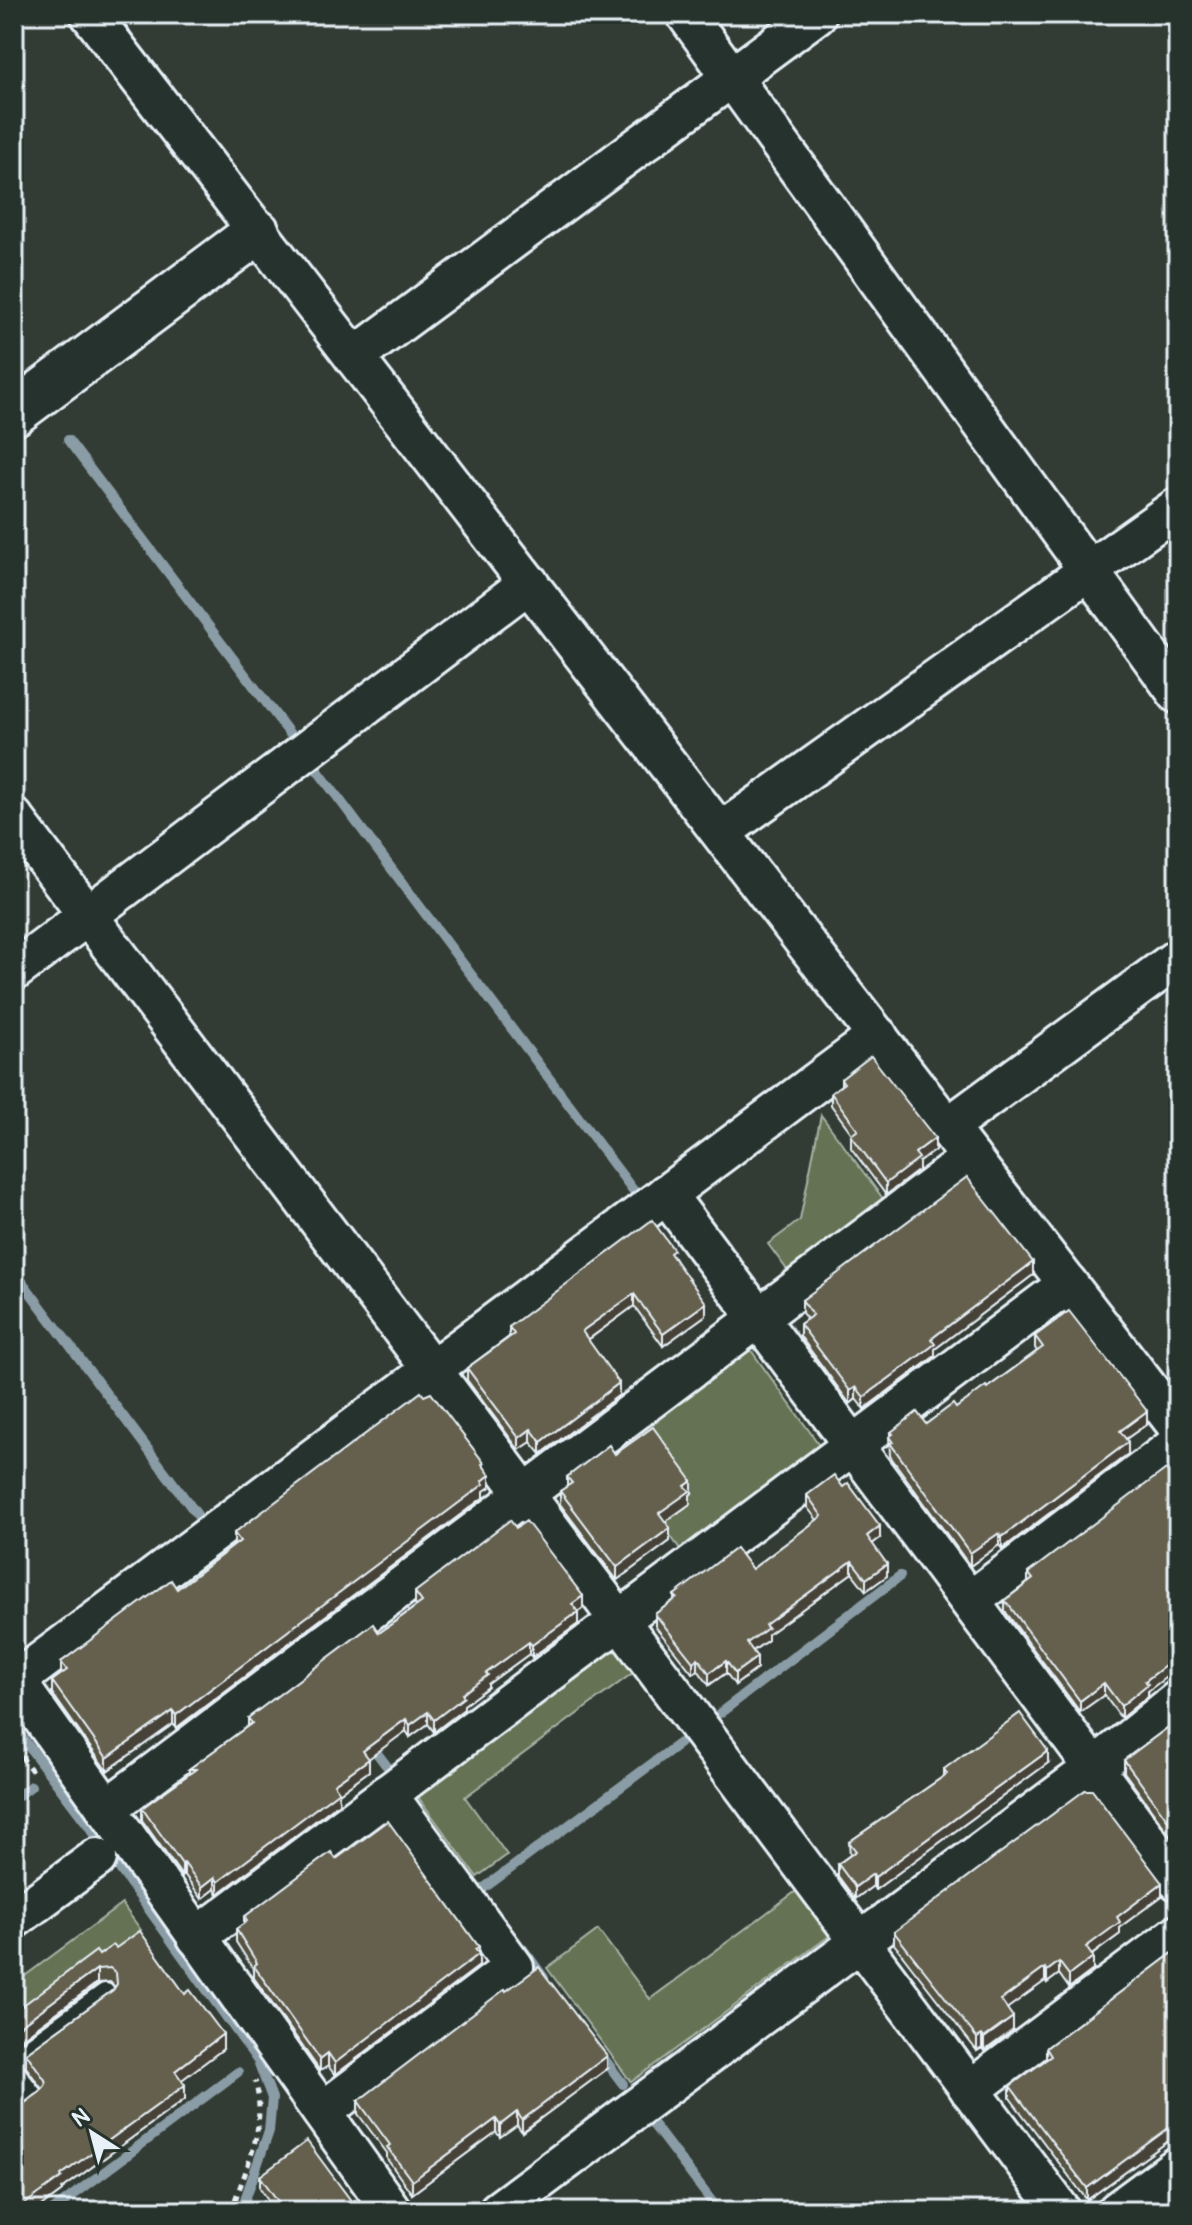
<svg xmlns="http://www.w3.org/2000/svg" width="1192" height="2225" font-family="Pangolin,sans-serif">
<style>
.green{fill:#657253;stroke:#a6b2a6;stroke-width:2}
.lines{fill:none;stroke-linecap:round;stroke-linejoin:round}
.stream{stroke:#8a9da7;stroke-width:10}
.service-casing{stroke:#e8f1f8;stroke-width:26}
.minor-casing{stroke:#e8f1f8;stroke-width:44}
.tertiary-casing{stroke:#e8f1f8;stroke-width:50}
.path{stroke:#e8f1f8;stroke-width:5;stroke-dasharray:6 6;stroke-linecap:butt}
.service{stroke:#26332d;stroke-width:20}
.minor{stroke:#26332d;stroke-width:38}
.tertiary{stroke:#26332d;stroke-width:44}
.wall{fill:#575343;stroke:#e8f1f8;stroke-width:2}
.shaded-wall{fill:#474337;stroke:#e8f1f8;stroke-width:2}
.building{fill:#65604e;stroke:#e8f1f8;stroke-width:2}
</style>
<rect width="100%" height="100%" fill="#333c34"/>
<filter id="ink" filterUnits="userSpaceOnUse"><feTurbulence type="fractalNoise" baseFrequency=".0125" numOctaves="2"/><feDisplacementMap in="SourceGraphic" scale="16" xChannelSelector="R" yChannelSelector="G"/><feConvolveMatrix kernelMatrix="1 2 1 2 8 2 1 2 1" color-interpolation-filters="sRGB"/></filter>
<g filter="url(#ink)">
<g class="green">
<polygon points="821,1115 884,1200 788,1271 768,1244 800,1220"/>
<polygon points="748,1346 823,1450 683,1553 607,1449"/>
<polygon points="616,1639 638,1669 465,1797 507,1855 477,1877 413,1790"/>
<polygon points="803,1886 836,1931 631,2082 547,1968 598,1930 650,1999"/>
<polygon points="122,1904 141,1930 14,2023 14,1984"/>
</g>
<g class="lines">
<g class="stream">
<polyline points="68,440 296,742"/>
<polyline points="315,767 639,1198"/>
<polyline points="14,1271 198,1516"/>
<polyline points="720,1713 900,1576"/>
<polyline points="14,1727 89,1826 258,2061 272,2098 269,2131 241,2211"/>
<polyline points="370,1744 386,1765"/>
<polyline points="14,1799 31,1786"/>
<polyline points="480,1891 680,1743"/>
<polyline points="523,1949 544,1978"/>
<polyline points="599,2052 623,2084"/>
<polyline points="652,2123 719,2211"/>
<polyline points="52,2211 238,2072"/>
</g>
<defs>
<g id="service">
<polyline points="14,2060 105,1994"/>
<polyline points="14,2072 32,2096 14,2109"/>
</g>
<g id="minor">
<polyline points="90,14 1178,1427"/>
<polyline points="686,14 1178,694"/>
<polyline points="354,357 817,14"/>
<polyline points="14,818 432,1370 1061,2211"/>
<polyline points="721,832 1178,507"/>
<polyline points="14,971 529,583"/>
<polyline points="948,1127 1178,958"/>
<polyline points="666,1194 1178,1881"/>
<polyline points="970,1601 1178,1444"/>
<polyline points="16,1681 392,2211"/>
<polyline points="14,1682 878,1036"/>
<polyline points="106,1809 971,1158"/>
<polyline points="14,1919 97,1858"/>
<polyline points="197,1937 1068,1284"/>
<polyline points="970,2090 1178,1934"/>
<polyline points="322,2112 514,1967 387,1794"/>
<polyline points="498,2211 1094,1768 1178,1700"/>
<polyline points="1117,2211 1178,2166"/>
</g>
<polyline id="tertiary" points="14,413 257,232"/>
</defs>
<use href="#service" class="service-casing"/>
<use href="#minor" class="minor-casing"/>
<use href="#tertiary" class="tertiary-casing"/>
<g class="path">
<polyline points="14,1747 32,1771"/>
<path d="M231,2211C246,2169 268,2126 255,2081"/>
</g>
<use href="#service" class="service"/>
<use href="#minor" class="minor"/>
<use href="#tertiary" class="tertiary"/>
</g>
<g class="wall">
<polygon points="841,1079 935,1150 919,1162 919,1170 886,1195 851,1148 851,1135 852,1134 831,1105 831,1093 841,1085"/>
<polygon points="674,1258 706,1315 663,1346 634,1306 588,1340 619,1395 541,1454 531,1442 519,1450 467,1380 467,1368 509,1337 509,1327"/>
<polygon points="1033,1275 935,1349 935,1356 864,1409 856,1399 850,1404 800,1336 800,1324 807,1319 802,1313 802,1300"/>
<polygon points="1035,1336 1147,1424 1126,1439 1128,1454 1002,1549 999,1545 970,1566 890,1456 889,1437 891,1435 891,1432 926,1424 956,1408 987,1388 1037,1351 1035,1348"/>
<polygon points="615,1454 692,1493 690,1495 690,1504 665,1522 670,1541 617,1580 560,1504 560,1491 567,1487 567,1477"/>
<polygon points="484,1467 490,1487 484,1491 484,1497 176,1728 173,1724 107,1771 52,1693 52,1681 61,1674 61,1662 177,1589 234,1546 234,1533"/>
<polygon points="1173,1477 1148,1696 1121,1718 1104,1695 1080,1712 1005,1611 1005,1600 1028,1583 1028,1573"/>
<polygon points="807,1495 880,1538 872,1544 887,1576 866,1591 852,1573 768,1634 768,1640 753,1651 757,1669 735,1685 726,1673 709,1685 698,1670 693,1674 655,1626 655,1614 674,1600 674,1595 752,1569 817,1520 807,1507"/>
<polygon points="415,1592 583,1608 578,1612 578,1624 532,1657 529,1654 488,1684 488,1687 464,1705 464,1709 434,1732 428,1724 410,1737 406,1731 368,1758 369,1771 339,1793 339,1803 218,1894 215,1889 202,1899 184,1874 182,1876 142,1820 142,1808 189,1774 189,1769 248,1726 248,1718 379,1633 416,1606 415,1604"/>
<polygon points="1178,1720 1178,1846 1124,1772 1124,1760"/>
<polygon points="1048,1763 875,1890 873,1886 855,1899 838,1876 838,1864 850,1855 849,1842 944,1776 944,1769"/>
<polygon points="336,1859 479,1947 479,1966 335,2075 328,2066 320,2071 254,1978 254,1970 236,1942 236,1929 244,1924 244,1917"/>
<polygon points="1162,1896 1120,1927 1120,1934 1092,1955 1093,1970 1069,1988 1059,1974 1047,1983 1045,1981 1007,2008 1013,2030 984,2051 982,2048 977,2051 894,1944 894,1932"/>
<polygon points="116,1948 223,2049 181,2080 185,2099 62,2189 62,2191 35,2211 14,2211 14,2107 22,2105 42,2089 26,2067 26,2053 113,1990 115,1987 110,1982 97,1983 14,2044 14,2012 99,1955"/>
<polygon points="1178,1949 1178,2134 1087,2200 1010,2098 1010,2086 1046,2060 1046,2048"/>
<polygon points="607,2069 522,2132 517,2125 500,2137 496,2132 412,2194 387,2159 387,2153 358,2114 358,2101"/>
<polygon points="260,2176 352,2202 363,2211 276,2211 260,2188"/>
</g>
<g class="shaded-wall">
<polygon points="935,1138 935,1150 919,1162 919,1170 886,1195 886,1183 915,1153"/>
<polygon points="1033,1262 1033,1275 935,1349 935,1356 864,1409 864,1397 931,1339"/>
<polygon points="634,1294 634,1306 582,1344 582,1331"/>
<polygon points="706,1303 706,1315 663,1346 663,1334"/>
<polygon points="619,1383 619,1395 541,1454 541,1442"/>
<polygon points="856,1387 856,1399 850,1404 850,1391"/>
<polygon points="1147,1411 1147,1424 1120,1443 1120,1431"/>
<polygon points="531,1429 531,1442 519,1450 519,1438"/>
<polygon points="1128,1442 1128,1454 1002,1549 1002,1537"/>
<polygon points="490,1475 490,1487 484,1491 484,1497 176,1728 176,1715"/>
<polygon points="692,1481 692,1493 690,1495 690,1504 659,1526 659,1513 685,1486"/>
<polygon points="880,1526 880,1538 867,1548 867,1536"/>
<polygon points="670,1528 670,1541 617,1580 617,1567"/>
<polygon points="999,1533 999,1545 970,1566 970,1553"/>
<polygon points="852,1561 852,1573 768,1634 768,1640 747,1655 747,1643 765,1625"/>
<polygon points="887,1564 887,1576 866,1591 866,1579"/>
<polygon points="583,1596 583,1608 572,1616 572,1604"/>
<polygon points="578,1612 578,1624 532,1657 532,1645"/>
<polygon points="529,1642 529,1654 488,1684 488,1687 464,1705 464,1709 434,1732 434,1720 486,1673"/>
<polygon points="1178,1656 1178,1668 1148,1691 1148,1696 1121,1718 1121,1706 1145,1681"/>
<polygon points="757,1657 757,1669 735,1685 735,1673"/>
<polygon points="698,1658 698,1670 693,1674 693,1662"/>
<polygon points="726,1661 726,1673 709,1685 709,1673"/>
<polygon points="1104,1683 1104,1695 1080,1712 1080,1701"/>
<polygon points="173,1711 173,1724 107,1771 107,1758"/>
<polygon points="428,1712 428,1724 410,1737 410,1725"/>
<polygon points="406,1719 406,1731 363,1763 363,1751"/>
<polygon points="1048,1751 1048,1763 875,1890 875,1877"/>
<polygon points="369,1759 369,1771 339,1793 339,1803 218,1894 218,1882 334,1784"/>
<polygon points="184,1863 184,1874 182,1876 182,1864"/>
<polygon points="873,1874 873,1886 855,1899 855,1887"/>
<polygon points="215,1877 215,1889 202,1899 202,1887"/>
<polygon points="1162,1883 1162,1896 1120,1927 1120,1934 1086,1959 1086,1947 1117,1917"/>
<polygon points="479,1947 479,1966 335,2075 335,2063"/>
<polygon points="1093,1957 1093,1970 1069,1988 1069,1975"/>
<polygon points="1059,1962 1059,1974 1047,1983 1047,1971"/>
<polygon points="1045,1968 1045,1981 1001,2013 1001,2000"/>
<polygon points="97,1969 97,1983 14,2044 14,2030"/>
<polygon points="1013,2017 1013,2030 984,2051 984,2038"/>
<polygon points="223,2034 223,2049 175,2085 175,2071"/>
<polygon points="982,2035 982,2048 977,2051 977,2038"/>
<polygon points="328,2053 328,2066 320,2071 320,2059"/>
<polygon points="607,2056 607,2069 522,2132 522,2120"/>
<polygon points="185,2085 185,2099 62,2189 62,2191 35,2211 18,2211 18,2209 61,2175"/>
<polygon points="517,2112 517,2125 500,2137 500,2125"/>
<polygon points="496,2119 496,2132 412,2194 412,2181"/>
<polygon points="1178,2121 1178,2134 1087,2200 1087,2188"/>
</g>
<g class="building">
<polygon points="871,1056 935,1138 915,1153 919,1158 886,1183 851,1135 858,1130 831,1093 844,1083 841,1079"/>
<polygon points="967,1177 1033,1262 931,1339 935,1344 864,1397 856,1387 850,1391 800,1324 813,1315 802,1300"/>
<polygon points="652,1220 674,1250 670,1253 706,1303 663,1334 634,1294 582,1331 619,1383 541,1442 531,1429 519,1438 467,1368 514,1334 509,1327"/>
<polygon points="1069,1311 1147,1411 1120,1431 1128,1442 1002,1537 999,1533 970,1553 890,1443 893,1442 889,1437 893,1434 891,1432 917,1412 926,1424 953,1404 956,1408 986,1386 987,1388 1043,1347 1035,1336"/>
<polygon points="421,1392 424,1396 431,1393 484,1463 482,1464 490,1475 482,1481 484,1484 176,1715 173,1711 107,1758 52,1681 67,1670 61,1662 171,1580 177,1589 240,1541 234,1533"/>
<polygon points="653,1427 692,1481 685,1486 690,1491 659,1513 670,1528 617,1567 560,1491 572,1483 567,1477 609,1445 615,1454"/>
<polygon points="1166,1469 1173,1477 1178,1473 1178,1656 1145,1681 1148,1684 1121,1706 1104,1683 1080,1701 1005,1600 1033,1579 1028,1573"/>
<polygon points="834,1475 843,1487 848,1483 880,1526 867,1536 887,1564 866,1579 852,1561 765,1625 768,1628 747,1643 757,1657 735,1673 726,1661 709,1673 698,1658 693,1662 655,1614 677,1598 674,1595 736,1548 752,1569 822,1516 807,1495"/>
<polygon points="510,1520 516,1528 526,1521 583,1596 572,1604 578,1612 532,1645 529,1642 486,1673 488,1675 462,1694 464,1697 434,1720 428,1712 410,1725 406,1719 363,1751 369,1759 334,1784 339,1791 218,1882 215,1877 202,1887 184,1863 182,1864 142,1808 196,1769 189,1769 252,1723 248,1718 373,1624 379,1633 422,1602 415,1592"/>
<polygon points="1020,1713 1048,1751 875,1877 873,1874 855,1887 838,1864 856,1851 849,1842 947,1774 944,1769"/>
<polygon points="1178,1720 1178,1834 1124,1760"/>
<polygon points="1085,1790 1092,1790 1162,1883 1117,1917 1120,1922 1086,1947 1093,1957 1069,1975 1059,1962 1047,1971 1045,1968 1001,2000 1013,2017 984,2038 982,2035 977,2038 894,1932"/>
<polygon points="388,1821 479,1947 475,1949 479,1954 335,2063 328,2053 320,2059 254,1966 257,1963 236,1929 247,1921 244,1917 331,1852 336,1859"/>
<polygon points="140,1931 185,1994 190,1990 223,2034 175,2071 185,2085 61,2175 62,2177 18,2209 14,2204 14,2107 22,2105 40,2092 46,2084 45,2080 26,2053 113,1990 117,1984 116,1973 110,1968 97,1969 14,2030 14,2012 96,1951 99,1955 113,1945 116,1948"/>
<polygon points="1178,1949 1178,2121 1087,2188 1010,2086 1051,2056 1046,2048"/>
<polygon points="539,1967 607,2056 522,2120 517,2112 500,2125 496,2119 412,2181 387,2147 390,2145 358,2101 505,1989 506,1991"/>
<polygon points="307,2141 352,2202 355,2200 363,2211 285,2211 260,2176"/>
<polygon points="1178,2195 1178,2211 1157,2211"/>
<polygon points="541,2199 550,2211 523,2211"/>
</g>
</g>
<rect width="1192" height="2225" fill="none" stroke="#26332d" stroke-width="48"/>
<rect x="24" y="24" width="1144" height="2177" fill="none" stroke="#e8f1f8" stroke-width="3" filter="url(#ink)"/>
<g transform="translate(92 2133) rotate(324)" stroke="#26332d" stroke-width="6" paint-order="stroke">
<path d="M0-6L14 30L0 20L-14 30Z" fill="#e8f1f8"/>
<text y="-12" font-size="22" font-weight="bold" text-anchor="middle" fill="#e8f1f8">N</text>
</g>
</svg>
